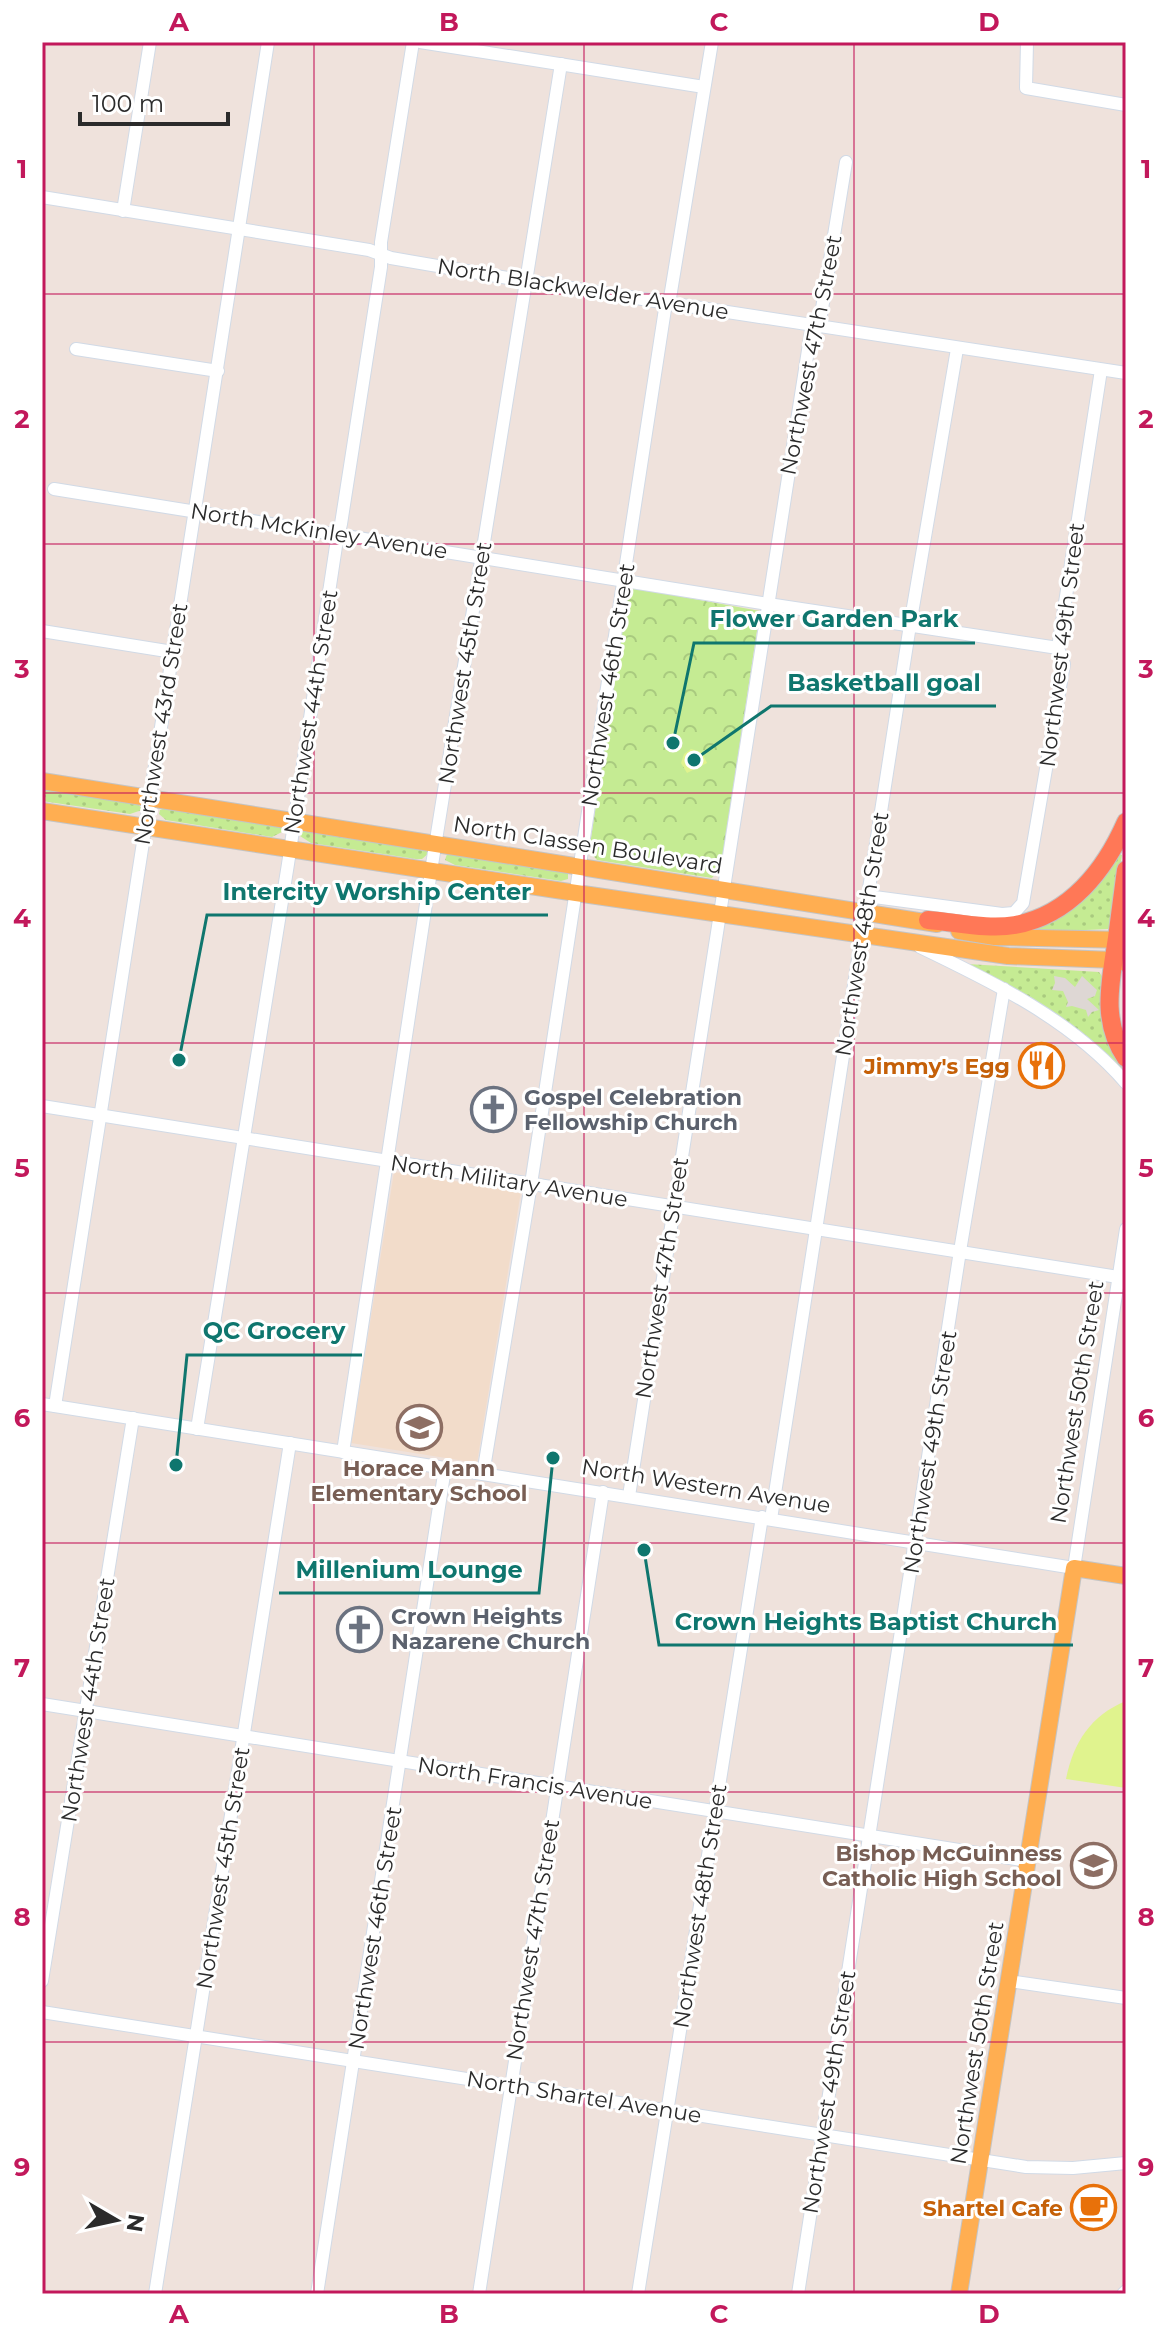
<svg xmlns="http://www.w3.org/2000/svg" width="1168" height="2336" font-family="Montserrat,sans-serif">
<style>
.education{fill:#f2dcca}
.grass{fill:url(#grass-dots)}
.forest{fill:url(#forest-crowns)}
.pitch{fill:#e0f38e}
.plaza{fill:#ded7d4}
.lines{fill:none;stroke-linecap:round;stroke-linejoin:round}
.minor-casing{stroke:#d1dae6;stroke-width:14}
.major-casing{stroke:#c4c4c4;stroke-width:18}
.highway-casing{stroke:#c4c4c4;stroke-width:20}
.minor{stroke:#fff;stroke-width:12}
.major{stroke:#ffae51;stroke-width:16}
.highway{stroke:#ff7857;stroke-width:18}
.grid{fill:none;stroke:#c2185b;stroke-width:2;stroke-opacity:0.55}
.labels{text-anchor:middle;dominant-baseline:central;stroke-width:6;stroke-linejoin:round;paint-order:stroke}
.street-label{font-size:22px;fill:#2b2b2b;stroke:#fff}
.food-label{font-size:22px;font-weight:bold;fill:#c56008;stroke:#fff;text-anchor:end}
.worship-label{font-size:22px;font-weight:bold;fill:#5b616d;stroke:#fff;text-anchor:start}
.education-label{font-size:22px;font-weight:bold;fill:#785e54;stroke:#fff}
.leader{fill:none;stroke:#0f766e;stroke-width:3}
.callout-dot{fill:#0f766e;stroke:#fff;stroke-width:3}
.callout-label{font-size:24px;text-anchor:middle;font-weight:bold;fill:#0f766e;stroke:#fff;stroke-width:6;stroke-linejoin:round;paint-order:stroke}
.neatline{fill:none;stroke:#c2185b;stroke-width:3}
.grid-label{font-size:26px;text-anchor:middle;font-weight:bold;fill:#c2185b}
</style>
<defs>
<pattern id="grass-dots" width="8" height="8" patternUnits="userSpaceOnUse" patternTransform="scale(2)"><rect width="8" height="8" fill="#c5eb93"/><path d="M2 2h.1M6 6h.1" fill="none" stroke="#a9ca7f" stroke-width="1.8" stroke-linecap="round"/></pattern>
<pattern id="forest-crowns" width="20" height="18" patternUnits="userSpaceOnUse" patternTransform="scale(2)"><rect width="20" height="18" fill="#c5eb93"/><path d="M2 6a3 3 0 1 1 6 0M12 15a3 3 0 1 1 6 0" fill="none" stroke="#a9ca7f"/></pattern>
</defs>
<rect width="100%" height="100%" fill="#efe2dc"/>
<polygon class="education" points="394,1172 521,1191 477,1463 351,1443"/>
<g class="grass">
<polygon points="42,787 138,803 142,810 130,814 42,801"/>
<polygon points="168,807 281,826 284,831 272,837 166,820 159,814 160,810"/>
<polygon points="306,830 426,849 429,853 422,859 416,859 311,843 300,836 301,832"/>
<polygon points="447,854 563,870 568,874 568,879 561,881 455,865 445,860"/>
<polygon points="1118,854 1122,855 1110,927 1108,929 1019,933"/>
<polygon points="967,964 1099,972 1104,979 1109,1035 1126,1076 1036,1001"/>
</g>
<polygon class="forest" points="634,588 760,611 721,867 712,878 597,860 589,851 628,593"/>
<g class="pitch">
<polygon points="691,749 702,752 707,763 687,773 681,763 684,754"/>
<path d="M1126,1701V1788L1066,1779C1073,1743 1091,1715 1126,1701Z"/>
</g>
<polygon class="plaza" points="1054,976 1065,978 1075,987 1082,976 1097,990 1095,996 1087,999 1099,1010 1092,1012 1088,1017 1086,1010 1072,1006 1066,1007 1068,1002 1063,991 1052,990 1055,983"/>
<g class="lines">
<defs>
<g id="minor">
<polyline points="420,42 704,87"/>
<polyline points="1027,42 1026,88 1126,105"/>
<polyline points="42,197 369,250 391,258 525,281 1126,373"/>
<polyline points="123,211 150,42"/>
<polyline points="76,349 218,371"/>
<polyline points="54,489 768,604 1058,648"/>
<polyline points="42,631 173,652"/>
<polyline points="867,896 1002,914 1014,913 1023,903 1064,664 1058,648 1101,370"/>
<path d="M920,947C993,982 1072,1020 1126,1083"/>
<polyline points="42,1106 1118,1277"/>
<polyline points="42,1404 1074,1568 1126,1229"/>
<polyline points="55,1406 268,42"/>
<polyline points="197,1429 288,864 336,546 341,524 381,267 381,242 413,42"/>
<polyline points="343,1452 431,871 561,64"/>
<polyline points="483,1474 531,1184 665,309 669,304 712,42"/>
<polyline points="629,1496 811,331 819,327 846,162"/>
<polyline points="771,1519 910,625 957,349"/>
<polyline points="42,1704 1028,1861"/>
<polyline points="42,1981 133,1418"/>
<polyline points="1009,1981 1126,1998"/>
<polyline points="42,2012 1026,2167 1073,2168 1126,2163"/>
<polyline points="155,2294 290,1443"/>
<polyline points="317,2294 445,1468"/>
<polyline points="479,2294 603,1492"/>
<polyline points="638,2294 762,1517"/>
<polyline points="798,2294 960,1251 1004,989"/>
<polyline points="1123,2294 1126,2291"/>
</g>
<g id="major">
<polyline points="42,781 937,924"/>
<polyline points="42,811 576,893 1008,956 1114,960 1126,963"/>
<polyline points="959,931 995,937 1126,940"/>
<polyline points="959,2294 1074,1568 1126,1576"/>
</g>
<g id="highway">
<path d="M1126,870C1123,892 1120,915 1117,938C1111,980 1100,1020 1126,1058"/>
<path d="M928,920C956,922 988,930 1015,925C1070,915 1105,870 1126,822"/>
</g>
</defs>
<use href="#minor" class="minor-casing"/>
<use href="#major" class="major-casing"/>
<use href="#highway" class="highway-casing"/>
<use href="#minor" class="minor"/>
<use href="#major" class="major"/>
<use href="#highway" class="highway"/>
</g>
<path class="grid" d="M314,42V2294M584,42V2294M854,42V2294M42,294H1126M42,544H1126M42,793H1126M42,1043H1126M42,1293H1126M42,1543H1126M42,1792H1126M42,2042H1126"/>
<defs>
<symbol id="restaurant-ring" viewBox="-11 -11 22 22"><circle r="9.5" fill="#fff" stroke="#e8710a" stroke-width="1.5"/><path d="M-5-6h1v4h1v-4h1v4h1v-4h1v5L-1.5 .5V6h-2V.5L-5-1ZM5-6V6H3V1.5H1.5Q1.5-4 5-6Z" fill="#e8710a"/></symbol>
<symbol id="church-ring" viewBox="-11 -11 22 22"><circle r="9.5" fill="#fff" stroke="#6b7280" stroke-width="1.5"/><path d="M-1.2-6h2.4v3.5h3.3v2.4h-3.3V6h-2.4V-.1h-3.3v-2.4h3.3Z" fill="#6b7280"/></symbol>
<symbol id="school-ring" viewBox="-11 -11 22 22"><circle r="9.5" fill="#fff" stroke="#8d6e63" stroke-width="1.5"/><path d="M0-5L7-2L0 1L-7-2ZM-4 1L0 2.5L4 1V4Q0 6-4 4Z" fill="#8d6e63"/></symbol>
<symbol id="cafe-ring" viewBox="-11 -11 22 22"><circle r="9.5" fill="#fff" stroke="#e8710a" stroke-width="1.5"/><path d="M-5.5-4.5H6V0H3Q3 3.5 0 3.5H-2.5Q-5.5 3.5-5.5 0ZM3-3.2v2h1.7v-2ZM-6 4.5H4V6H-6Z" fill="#e8710a"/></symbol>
</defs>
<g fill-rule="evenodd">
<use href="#restaurant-ring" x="1016" y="1040" width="51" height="51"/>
<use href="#church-ring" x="468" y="1084" width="51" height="51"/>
<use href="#school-ring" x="394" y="1402" width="51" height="51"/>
<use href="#church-ring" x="334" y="1604" width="51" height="51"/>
<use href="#school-ring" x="1068" y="1840" width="51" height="51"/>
<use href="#cafe-ring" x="1068" y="2182" width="51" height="51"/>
</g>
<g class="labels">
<g class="street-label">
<text transform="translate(583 289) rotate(9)">North Blackwelder Avenue</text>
<text transform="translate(811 355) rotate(-79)">Northwest 47th Street</text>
<text transform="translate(319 531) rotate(9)">North McKinley Avenue</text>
<text transform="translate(1062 645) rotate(-83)">Northwest 49th Street</text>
<text transform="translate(465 663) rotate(-81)">Northwest 45th Street</text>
<text transform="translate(608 685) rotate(-81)">Northwest 46th Street</text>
<text transform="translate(311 712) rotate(-81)">Northwest 44th Street</text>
<text transform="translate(161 724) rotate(-81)">Northwest 43rd Street</text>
<text transform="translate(588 845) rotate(9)">North Classen Boulevard</text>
<text transform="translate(862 934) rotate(-81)">Northwest 48th Street</text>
<text transform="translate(509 1181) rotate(9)">North Military Avenue</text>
<text transform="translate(662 1278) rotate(-81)">Northwest 47th Street</text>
<text transform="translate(1077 1402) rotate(-81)">Northwest 50th Street</text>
<text transform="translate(930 1452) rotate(-81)">Northwest 49th Street</text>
<text transform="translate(706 1486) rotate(9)">North Western Avenue</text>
<text transform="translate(88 1700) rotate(-81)">Northwest 44th Street</text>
<text transform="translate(535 1783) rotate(9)">North Francis Avenue</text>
<text transform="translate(223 1868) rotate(-81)">Northwest 45th Street</text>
<text transform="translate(700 1906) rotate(-81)">Northwest 48th Street</text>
<text transform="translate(375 1928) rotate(-81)">Northwest 46th Street</text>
<text transform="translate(533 1940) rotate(-81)">Northwest 47th Street</text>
<text transform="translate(977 2043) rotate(-81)">Northwest 50th Street</text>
<text transform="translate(829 2092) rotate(-81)">Northwest 49th Street</text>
<text transform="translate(584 2097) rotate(9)">North Shartel Avenue</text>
</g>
<g class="food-label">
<text x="1010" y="1066">Jimmy's Egg</text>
<text x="1063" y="2208">Shartel Cafe</text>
</g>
<g class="worship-label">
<text x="524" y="1097">Gospel Celebration<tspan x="524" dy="25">Fellowship Church</tspan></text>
<text x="391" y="1616">Crown Heights<tspan x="391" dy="25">Nazarene Church</tspan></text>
</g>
<g class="education-label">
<text x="419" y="1468">Horace Mann<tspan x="419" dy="25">Elementary School</tspan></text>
<text x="1062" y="1853" text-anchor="end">Bishop McGuinness<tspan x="1062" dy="25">Catholic High School</tspan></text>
</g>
</g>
<path class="leader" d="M673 743L694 643H975M694 760L771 706H996M179 1060L207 915H548M176 1465L187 1355H362M553 1458L539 1593H279M644 1550L659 1645H1073"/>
<g class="callout-dot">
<circle cx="673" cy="743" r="8"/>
<circle cx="694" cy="760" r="8"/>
<circle cx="179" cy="1060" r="8"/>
<circle cx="176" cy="1465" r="8"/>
<circle cx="553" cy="1458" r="8"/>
<circle cx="644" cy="1550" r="8"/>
</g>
<g class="callout-label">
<text x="834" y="627">Flower Garden Park</text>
<text x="884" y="691">Basketball goal</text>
<text x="377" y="900">Intercity Worship Center</text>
<text x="274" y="1339">QC Grocery</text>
<text x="409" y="1578">Millenium Lounge</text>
<text x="866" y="1630">Crown Heights Baptist Church</text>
</g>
<rect width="1168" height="2336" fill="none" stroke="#ffffff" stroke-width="88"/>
<g transform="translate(116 2220) rotate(99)" stroke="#ffffff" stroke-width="6" paint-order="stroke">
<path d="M0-6L14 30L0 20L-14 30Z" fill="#2b2b2b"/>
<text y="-12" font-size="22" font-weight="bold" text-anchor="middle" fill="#2b2b2b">N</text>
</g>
<path d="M80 112v12h148v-12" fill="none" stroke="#2b2b2b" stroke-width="4"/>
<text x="92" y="112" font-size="24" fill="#2b2b2b" stroke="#ffffff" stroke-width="6" paint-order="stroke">100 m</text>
<rect x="44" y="44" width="1080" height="2248" class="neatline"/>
<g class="grid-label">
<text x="179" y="31">A</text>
<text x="449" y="31">B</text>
<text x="719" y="31">C</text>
<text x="989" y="31">D</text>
<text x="22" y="178">1</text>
<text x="1146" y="178">1</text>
<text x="22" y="428">2</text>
<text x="1146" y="428">2</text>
<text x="22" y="678">3</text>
<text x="1146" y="678">3</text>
<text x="22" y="927">4</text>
<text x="1146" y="927">4</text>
<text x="22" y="1177">5</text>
<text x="1146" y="1177">5</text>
<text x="22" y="1427">6</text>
<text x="1146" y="1427">6</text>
<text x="22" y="1677">7</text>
<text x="1146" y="1677">7</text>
<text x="22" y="1926">8</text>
<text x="1146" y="1926">8</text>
<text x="22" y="2176">9</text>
<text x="1146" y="2176">9</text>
<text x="179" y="2323">A</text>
<text x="449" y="2323">B</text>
<text x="719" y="2323">C</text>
<text x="989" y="2323">D</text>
</g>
</svg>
